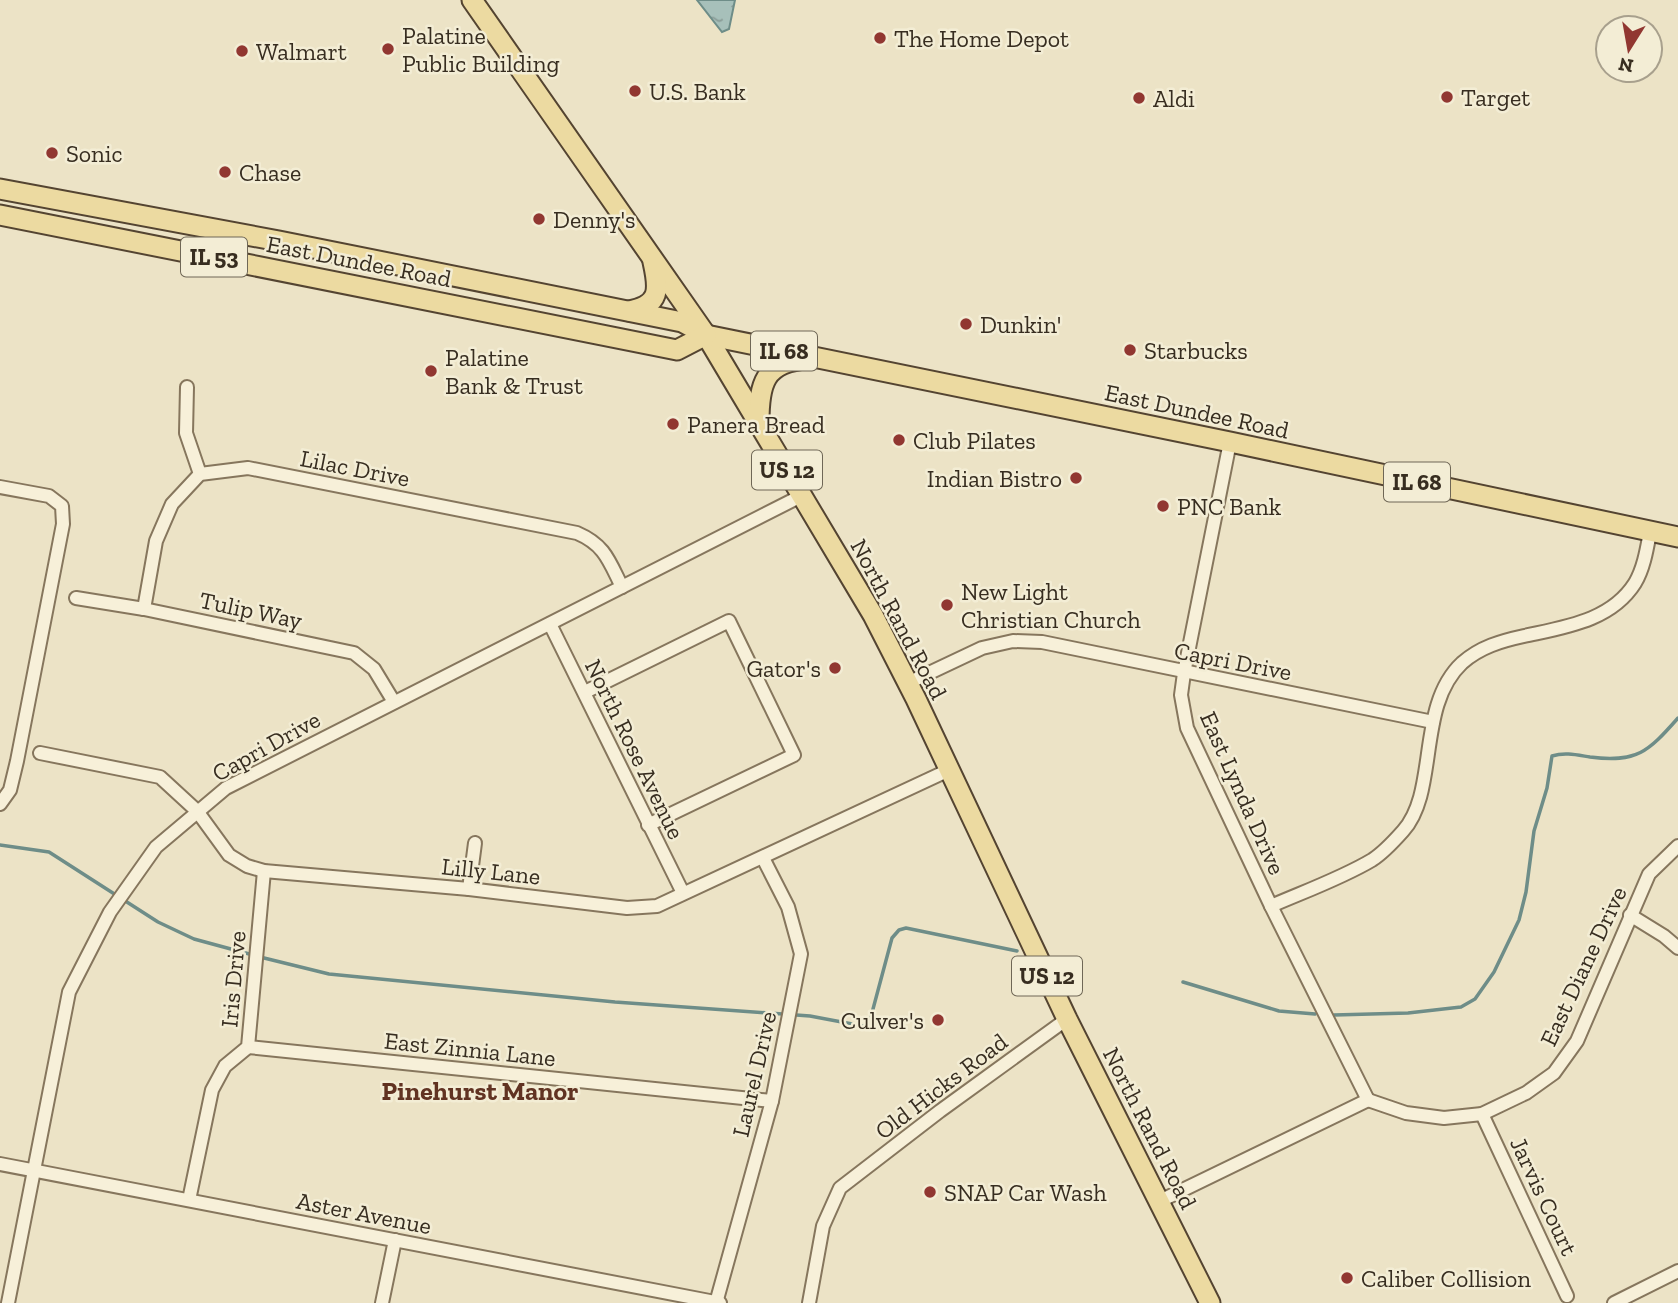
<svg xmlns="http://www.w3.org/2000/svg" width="1678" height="1303" font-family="'Zilla Slab',serif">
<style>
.water{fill:url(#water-ripples);stroke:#6e8d88;stroke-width:2}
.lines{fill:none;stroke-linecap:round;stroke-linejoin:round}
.stream{stroke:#6e8d88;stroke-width:3.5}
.minor-casing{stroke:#86765d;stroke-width:16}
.primary-casing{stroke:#544431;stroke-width:23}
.minor{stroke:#f7f0d9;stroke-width:12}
.primary{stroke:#ecdaa1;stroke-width:19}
.poi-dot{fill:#913731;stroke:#f3edd5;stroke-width:2.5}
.labels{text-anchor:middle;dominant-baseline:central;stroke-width:5;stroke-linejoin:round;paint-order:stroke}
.shield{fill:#f3edd5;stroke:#6f6756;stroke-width:2}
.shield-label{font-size:23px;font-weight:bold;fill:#372d20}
.poi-label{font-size:24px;fill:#372d20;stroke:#f3edd5;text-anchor:start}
.street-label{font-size:24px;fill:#372d20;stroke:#f3edd5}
.neighbourhood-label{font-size:26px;font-weight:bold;fill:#613322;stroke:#f3edd5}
</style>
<defs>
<pattern id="water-ripples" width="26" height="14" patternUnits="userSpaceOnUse" patternTransform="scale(1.75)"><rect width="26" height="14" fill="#a7c0ba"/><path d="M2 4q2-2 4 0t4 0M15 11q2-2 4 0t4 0" fill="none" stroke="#899c97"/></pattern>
</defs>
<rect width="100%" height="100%" fill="#ece3c6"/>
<polygon class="water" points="697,0 735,0 729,29 722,32"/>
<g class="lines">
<g class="stream">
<polyline points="0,845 49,852 158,922 194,939 253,955"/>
<polyline points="260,957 329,974 615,1002 810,1016 863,1026 869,1024 892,938 899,930 906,928 1017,951"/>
<polyline points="1183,982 1279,1011 1315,1014"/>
<path d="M1334,1015L1408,1013L1461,1007L1475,999L1494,972L1519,920L1526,892L1534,831L1547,788L1552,756C1565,752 1577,755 1590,757C1637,763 1648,752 1678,718"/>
</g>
<defs>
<g id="minor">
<polyline points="187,387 186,433 200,474"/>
<polyline points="1230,442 1184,673 1181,695 1187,728 1271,906 1368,1100"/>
<polyline points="0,487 49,496 62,506 63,524 17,761 10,790 0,804"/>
<polyline points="76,598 144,609 354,653 374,669 394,702"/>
<path d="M144,609L156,541L172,504L200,474L248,468L577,533C605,545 609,561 622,587"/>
<polyline points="550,624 683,893"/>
<polyline points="908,683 982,648 1013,641 1042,642 1433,722"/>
<polyline points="585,692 729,621 794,755 648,825"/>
<polyline points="40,753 160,777 197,811 229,855 247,866 264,871 469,889 627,908 657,906 949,770"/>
<polyline points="469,889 475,843"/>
<path d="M1271,906C1303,892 1342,878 1372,860C1383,853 1395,840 1403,831C1439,791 1416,706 1462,663C1480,647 1501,641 1524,636C1565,627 1611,621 1635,583C1644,568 1647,548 1650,532"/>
<polyline points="1630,915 1664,936 1678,948"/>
<polyline points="248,1047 772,1101"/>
<polyline points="1368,1100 1406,1113 1444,1118 1482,1114 1526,1093 1554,1073 1577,1041 1649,874 1678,846"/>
<polyline points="1482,1114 1567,1296"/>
<polyline points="0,1164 720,1303"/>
<polyline points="189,1200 212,1090 225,1066 248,1047 264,871"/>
<polyline points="1160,1201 1368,1100"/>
<polyline points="8,1303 69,992 110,912 156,847 226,788 803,495"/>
<polyline points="382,1303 395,1240"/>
<polyline points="716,1303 772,1101 801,954 788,907 763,858"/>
<polyline points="809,1303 823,1226 840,1188 940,1111 1067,1019"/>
<polyline points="1614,1303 1678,1271"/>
</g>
<g id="primary">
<polyline points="472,0 706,335 873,615 916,699 1067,1019 1210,1303"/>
<polyline points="0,189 279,241 682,322 706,335 1230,442 1678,537"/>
<polyline points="0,215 677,350 706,335"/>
<path d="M629,311C661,305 659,289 653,262"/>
<path d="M759,422C759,384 764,362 807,359"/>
</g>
</defs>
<use href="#minor" class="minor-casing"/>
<use href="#primary" class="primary-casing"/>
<use href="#minor" class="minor"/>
<use href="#primary" class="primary"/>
</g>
<g class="poi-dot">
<circle cx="880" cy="38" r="7"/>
<circle cx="388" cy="49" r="7"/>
<circle cx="242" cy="51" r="7"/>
<circle cx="635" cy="91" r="7"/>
<circle cx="1447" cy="97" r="7"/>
<circle cx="1139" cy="98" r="7"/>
<circle cx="52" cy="153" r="7"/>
<circle cx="225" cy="172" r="7"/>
<circle cx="539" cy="219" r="7"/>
<circle cx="966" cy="324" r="7"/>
<circle cx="1130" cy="350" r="7"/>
<circle cx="431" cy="371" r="7"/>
<circle cx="673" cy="424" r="7"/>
<circle cx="899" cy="440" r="7"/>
<circle cx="1076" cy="478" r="7"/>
<circle cx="1163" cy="506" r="7"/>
<circle cx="947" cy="605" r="7"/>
<circle cx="835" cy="668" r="7"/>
<circle cx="938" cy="1020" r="7"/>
<circle cx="930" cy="1192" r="7"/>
<circle cx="1347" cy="1278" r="7"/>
</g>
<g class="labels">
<g class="shield">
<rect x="181" y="237.5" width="66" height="39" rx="5"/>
<rect x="751" y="331.5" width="66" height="39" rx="5"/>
<rect x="752" y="450.5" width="70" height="39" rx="5"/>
<rect x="1384" y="462.5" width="66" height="39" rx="5"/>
<rect x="1012" y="956.5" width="70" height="39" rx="5"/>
</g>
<g class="shield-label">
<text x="214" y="257">IL 53</text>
<text x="784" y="351">IL 68</text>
<text x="787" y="470">US 12</text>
<text x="1417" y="482">IL 68</text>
<text x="1047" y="976">US 12</text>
</g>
<g class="poi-label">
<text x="402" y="35">Palatine<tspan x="402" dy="28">Public Building</tspan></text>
<text x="894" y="38">The Home Depot</text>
<text x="256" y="51">Walmart</text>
<text x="649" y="91">U.S. Bank</text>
<text x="1461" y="97">Target</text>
<text x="1153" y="98">Aldi</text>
<text x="66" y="153">Sonic</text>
<text x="239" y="172">Chase</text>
<text x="553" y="219">Denny's</text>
<text x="980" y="324">Dunkin'</text>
<text x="1144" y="350">Starbucks</text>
<text x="445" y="357">Palatine<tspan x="445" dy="28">Bank &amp; Trust</tspan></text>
<text x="687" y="424">Panera Bread</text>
<text x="913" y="440">Club Pilates</text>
<text x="1062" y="478" text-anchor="end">Indian Bistro</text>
<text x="1177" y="506">PNC Bank</text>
<text x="961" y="591">New Light<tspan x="961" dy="28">Christian Church</tspan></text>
<text x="821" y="668" text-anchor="end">Gator's</text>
<text x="924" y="1020" text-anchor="end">Culver's</text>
<text x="944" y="1192">SNAP Car Wash</text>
<text x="1361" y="1278">Caliber Collision</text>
</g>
<g class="street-label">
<text transform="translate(359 261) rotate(11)">East Dundee Road</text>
<text transform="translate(1197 411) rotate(12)">East Dundee Road</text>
<text transform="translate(355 468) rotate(11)">Lilac Drive</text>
<text transform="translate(251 610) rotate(12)">Tulip Way</text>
<text transform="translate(899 619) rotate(62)">North Rand Road</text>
<text transform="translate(1233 661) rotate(11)">Capri Drive</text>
<text transform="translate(266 746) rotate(-29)">Capri Drive</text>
<text transform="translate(635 749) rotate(64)">North Rose Avenue</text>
<text transform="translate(1243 793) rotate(66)">East Lynda Drive</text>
<text transform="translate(491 871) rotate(6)">Lilly Lane</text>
<text transform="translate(1583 966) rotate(-65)">East Diane Drive</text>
<text transform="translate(233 979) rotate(-85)">Iris Drive</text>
<text transform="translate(470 1049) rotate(6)">East Zinnia Lane</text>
<text transform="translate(754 1074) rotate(-77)">Laurel Drive</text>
<text transform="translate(941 1086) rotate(-37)">Old Hicks Road</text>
<text transform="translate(1150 1128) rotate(63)">North Rand Road</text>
<text transform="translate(1544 1196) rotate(65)">Jarvis Court</text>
<text transform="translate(364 1213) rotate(11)">Aster Avenue</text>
</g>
<g class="neighbourhood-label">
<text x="480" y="1091">Pinehurst Manor</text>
</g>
</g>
<g transform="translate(1629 49) rotate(191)"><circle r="33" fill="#f3edd5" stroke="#a8a08d" stroke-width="2"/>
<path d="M0-5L12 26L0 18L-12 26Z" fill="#913731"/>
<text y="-10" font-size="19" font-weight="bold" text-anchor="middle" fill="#372d20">N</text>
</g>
</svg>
